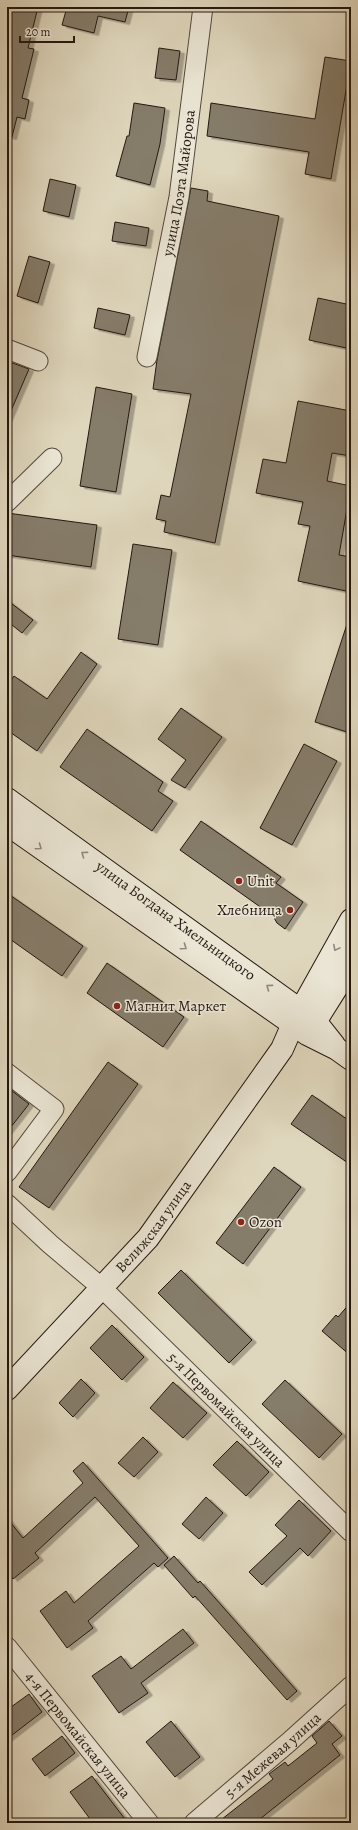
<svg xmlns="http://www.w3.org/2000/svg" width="358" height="1830" font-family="Alegreya,serif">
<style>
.building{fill:#857b6a;stroke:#241710;filter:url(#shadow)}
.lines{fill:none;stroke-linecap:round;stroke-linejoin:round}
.street-casing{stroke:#53473b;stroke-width:21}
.secondary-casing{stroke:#241710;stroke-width:24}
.street{stroke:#eae5d4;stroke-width:19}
.secondary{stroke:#eae5d4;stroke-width:22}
.oneway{stroke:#91887c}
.poi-dot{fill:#8f2418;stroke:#eae5d4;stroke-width:1.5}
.labels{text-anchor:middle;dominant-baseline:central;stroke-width:3;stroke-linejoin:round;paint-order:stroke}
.street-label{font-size:15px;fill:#241710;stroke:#eae5d4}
.poi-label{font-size:15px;fill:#241710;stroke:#eae5d4;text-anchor:start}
</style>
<defs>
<filter id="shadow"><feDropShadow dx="4.5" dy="2.5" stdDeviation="0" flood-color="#0004"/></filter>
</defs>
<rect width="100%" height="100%" fill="#dfd7bd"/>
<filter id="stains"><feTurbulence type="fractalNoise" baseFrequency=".005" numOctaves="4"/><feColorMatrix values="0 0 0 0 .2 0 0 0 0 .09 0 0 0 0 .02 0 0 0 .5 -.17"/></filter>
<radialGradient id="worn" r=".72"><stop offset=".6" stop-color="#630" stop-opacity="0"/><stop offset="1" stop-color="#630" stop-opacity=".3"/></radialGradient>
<g class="building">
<polygon points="12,7 38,7 28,48 34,49 22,98 29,100 25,119 17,117 12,137 7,136 7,26"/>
<polygon points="67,7 129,7 125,22 98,16 94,33 62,25"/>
<polygon points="159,48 180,51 176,80 155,78"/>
<polygon points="325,57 351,61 331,179 305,174 309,152 207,136 211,103 315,119"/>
<polygon points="134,103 165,108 160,144 150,185 116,176 127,136 129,136"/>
<polygon points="50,179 76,185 69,217 43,211"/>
<polygon points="191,188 208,191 207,201 279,216 215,543 164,532 166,521 156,519 161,495 170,497 191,394 153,389 157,360"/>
<polygon points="115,222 149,228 146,246 112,241"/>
<polygon points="29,256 50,262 38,303 17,296"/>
<polygon points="318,298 351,305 351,349 309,340"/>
<polygon points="98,308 130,315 125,335 94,328"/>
<polygon points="7,361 29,369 7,420"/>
<polygon points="96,387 132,394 116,492 80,486"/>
<polygon points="298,401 351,411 351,456 332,453 327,481 351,486 339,555 351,557 351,592 298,581 310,526 298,524 303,502 256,493 263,459 286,463"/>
<polygon points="7,513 97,525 91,567 7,555"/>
<polygon points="133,544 172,550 158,645 118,639"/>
<polygon points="7,600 33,620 22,633 7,621"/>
<polygon points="348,621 351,621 351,722 347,732 315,722"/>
<polygon points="81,652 97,664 37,751 7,730 7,686 14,676 47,699"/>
<polygon points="181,708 222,737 185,788 171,780 186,760 158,739"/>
<polygon points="87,729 163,782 158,791 173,801 152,831 60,767"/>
<polygon points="304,744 337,761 292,845 260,828"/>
<polygon points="201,821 281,877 276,883 303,902 285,929 277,923 273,916 180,850"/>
<polygon points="7,893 83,946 62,976 7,937"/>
<polygon points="107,963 184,1017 163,1047 87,993"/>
<polygon points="108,1062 138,1084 49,1208 19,1187"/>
<polygon points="7,1087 29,1104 7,1132"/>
<polygon points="312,1095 351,1122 351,1165 291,1124"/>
<polygon points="274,1167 301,1187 243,1264 216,1243"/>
<polygon points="181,1270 252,1340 229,1363 158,1293"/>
<polygon points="351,1302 351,1356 322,1331 336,1315 338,1317"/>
<polygon points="112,1325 144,1357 122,1380 90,1348"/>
<polygon points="81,1379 95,1393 73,1417 59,1403"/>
<polygon points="285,1380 342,1434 319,1458 262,1404"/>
<polygon points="173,1382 207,1413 183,1438 150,1408"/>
<polygon points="143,1437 158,1452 134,1477 118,1463"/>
<polygon points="237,1441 269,1472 246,1496 213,1465"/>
<polygon points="83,1462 168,1558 158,1567 154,1563 88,1621 93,1628 67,1648 40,1611 66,1591 74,1603 139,1546 95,1497 35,1553 39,1558 13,1579 7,1571 7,1518 23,1538 83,1483 73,1471"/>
<polygon points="206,1497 223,1513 199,1539 182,1524"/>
<polygon points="299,1500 331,1531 308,1556 300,1548 262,1585 249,1572 287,1536 275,1525"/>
<polygon points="174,1556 198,1583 200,1581 297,1691 287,1700 195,1596 193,1598 164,1565"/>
<polygon points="183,1629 194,1643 141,1683 148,1693 119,1713 92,1676 121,1656 131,1669"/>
<polygon points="29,1694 42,1712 7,1739 7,1710"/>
<polygon points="171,1721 200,1757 175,1777 146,1742"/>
<polygon points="329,1721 342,1736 332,1744 340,1755 255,1823 217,1823 273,1779 269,1774 285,1762 288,1766 317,1743 312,1736"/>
<polygon points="62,1736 75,1753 45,1776 32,1759"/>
<polygon points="92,1776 128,1823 93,1823 70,1792"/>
</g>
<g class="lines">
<defs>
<g id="street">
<polyline points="7,349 38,361"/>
<path id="s1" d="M147,357L179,197L203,7"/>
<polyline points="7,502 52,458"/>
<polyline points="7,1073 54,1109 7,1172"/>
<path id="s2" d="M7,1204L50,1244L102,1288L351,1532"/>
<path id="s3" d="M7,1647L149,1823"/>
<path id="s4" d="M194,1823L289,1742L351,1686"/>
</g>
<g id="secondary">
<path id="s5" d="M7,799L315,1021L334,1045"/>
<polyline points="7,824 307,1034 337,1049 351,1059"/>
<polyline points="308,1033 337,987 351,960"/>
<path id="s6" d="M7,1389L148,1238L282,1049L293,1024L351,920"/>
</g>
</defs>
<use href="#street" class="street-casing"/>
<use href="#secondary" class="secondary-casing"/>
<use href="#street" class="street"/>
<use href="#secondary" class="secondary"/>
</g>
<defs><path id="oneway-chevron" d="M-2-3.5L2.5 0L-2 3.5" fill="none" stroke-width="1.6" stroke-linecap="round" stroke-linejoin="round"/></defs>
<g class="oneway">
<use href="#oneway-chevron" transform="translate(39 847) rotate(35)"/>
<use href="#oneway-chevron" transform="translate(84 854) rotate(-144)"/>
<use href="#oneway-chevron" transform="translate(184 947) rotate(35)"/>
<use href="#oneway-chevron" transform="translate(336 948) rotate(118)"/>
<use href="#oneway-chevron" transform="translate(269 987) rotate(-144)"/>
</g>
<g class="poi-dot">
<circle cx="239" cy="881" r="4"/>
<circle cx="290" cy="910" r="4"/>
<circle cx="117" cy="1006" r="4"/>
<circle cx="241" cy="1222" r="4"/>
</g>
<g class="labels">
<g class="street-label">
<text stroke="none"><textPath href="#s1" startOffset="177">улица Поэта Майорова</textPath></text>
<text stroke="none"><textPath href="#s5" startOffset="208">улица Богдана Хмельницкого</textPath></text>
<text stroke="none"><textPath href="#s6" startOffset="219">Велижская улица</textPath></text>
<text stroke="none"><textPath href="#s2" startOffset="301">5-я Первомайская улица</textPath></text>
<text stroke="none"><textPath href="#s3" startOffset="113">4-я Первомайская улица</textPath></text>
<text stroke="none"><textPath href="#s4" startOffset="104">5-я Межевая улица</textPath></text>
</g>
<g class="poi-label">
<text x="247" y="881">Unit</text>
<text x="282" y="910" text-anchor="end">Хлебница</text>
<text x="125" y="1006">Магнит Маркет</text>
<text x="249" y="1222">Ozon</text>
</g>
</g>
<rect width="358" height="1830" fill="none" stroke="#dfd7bd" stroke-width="24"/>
<rect x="8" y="8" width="342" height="1814" fill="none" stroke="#241710" stroke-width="2"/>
<rect x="12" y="12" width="334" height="1806" fill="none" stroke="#241710"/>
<path d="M20 36v6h54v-6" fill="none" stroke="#241710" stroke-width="2"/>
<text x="26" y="36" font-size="12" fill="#241710" stroke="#eae5d4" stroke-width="3" paint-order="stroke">20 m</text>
<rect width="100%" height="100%" filter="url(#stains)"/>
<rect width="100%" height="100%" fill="url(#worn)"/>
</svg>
